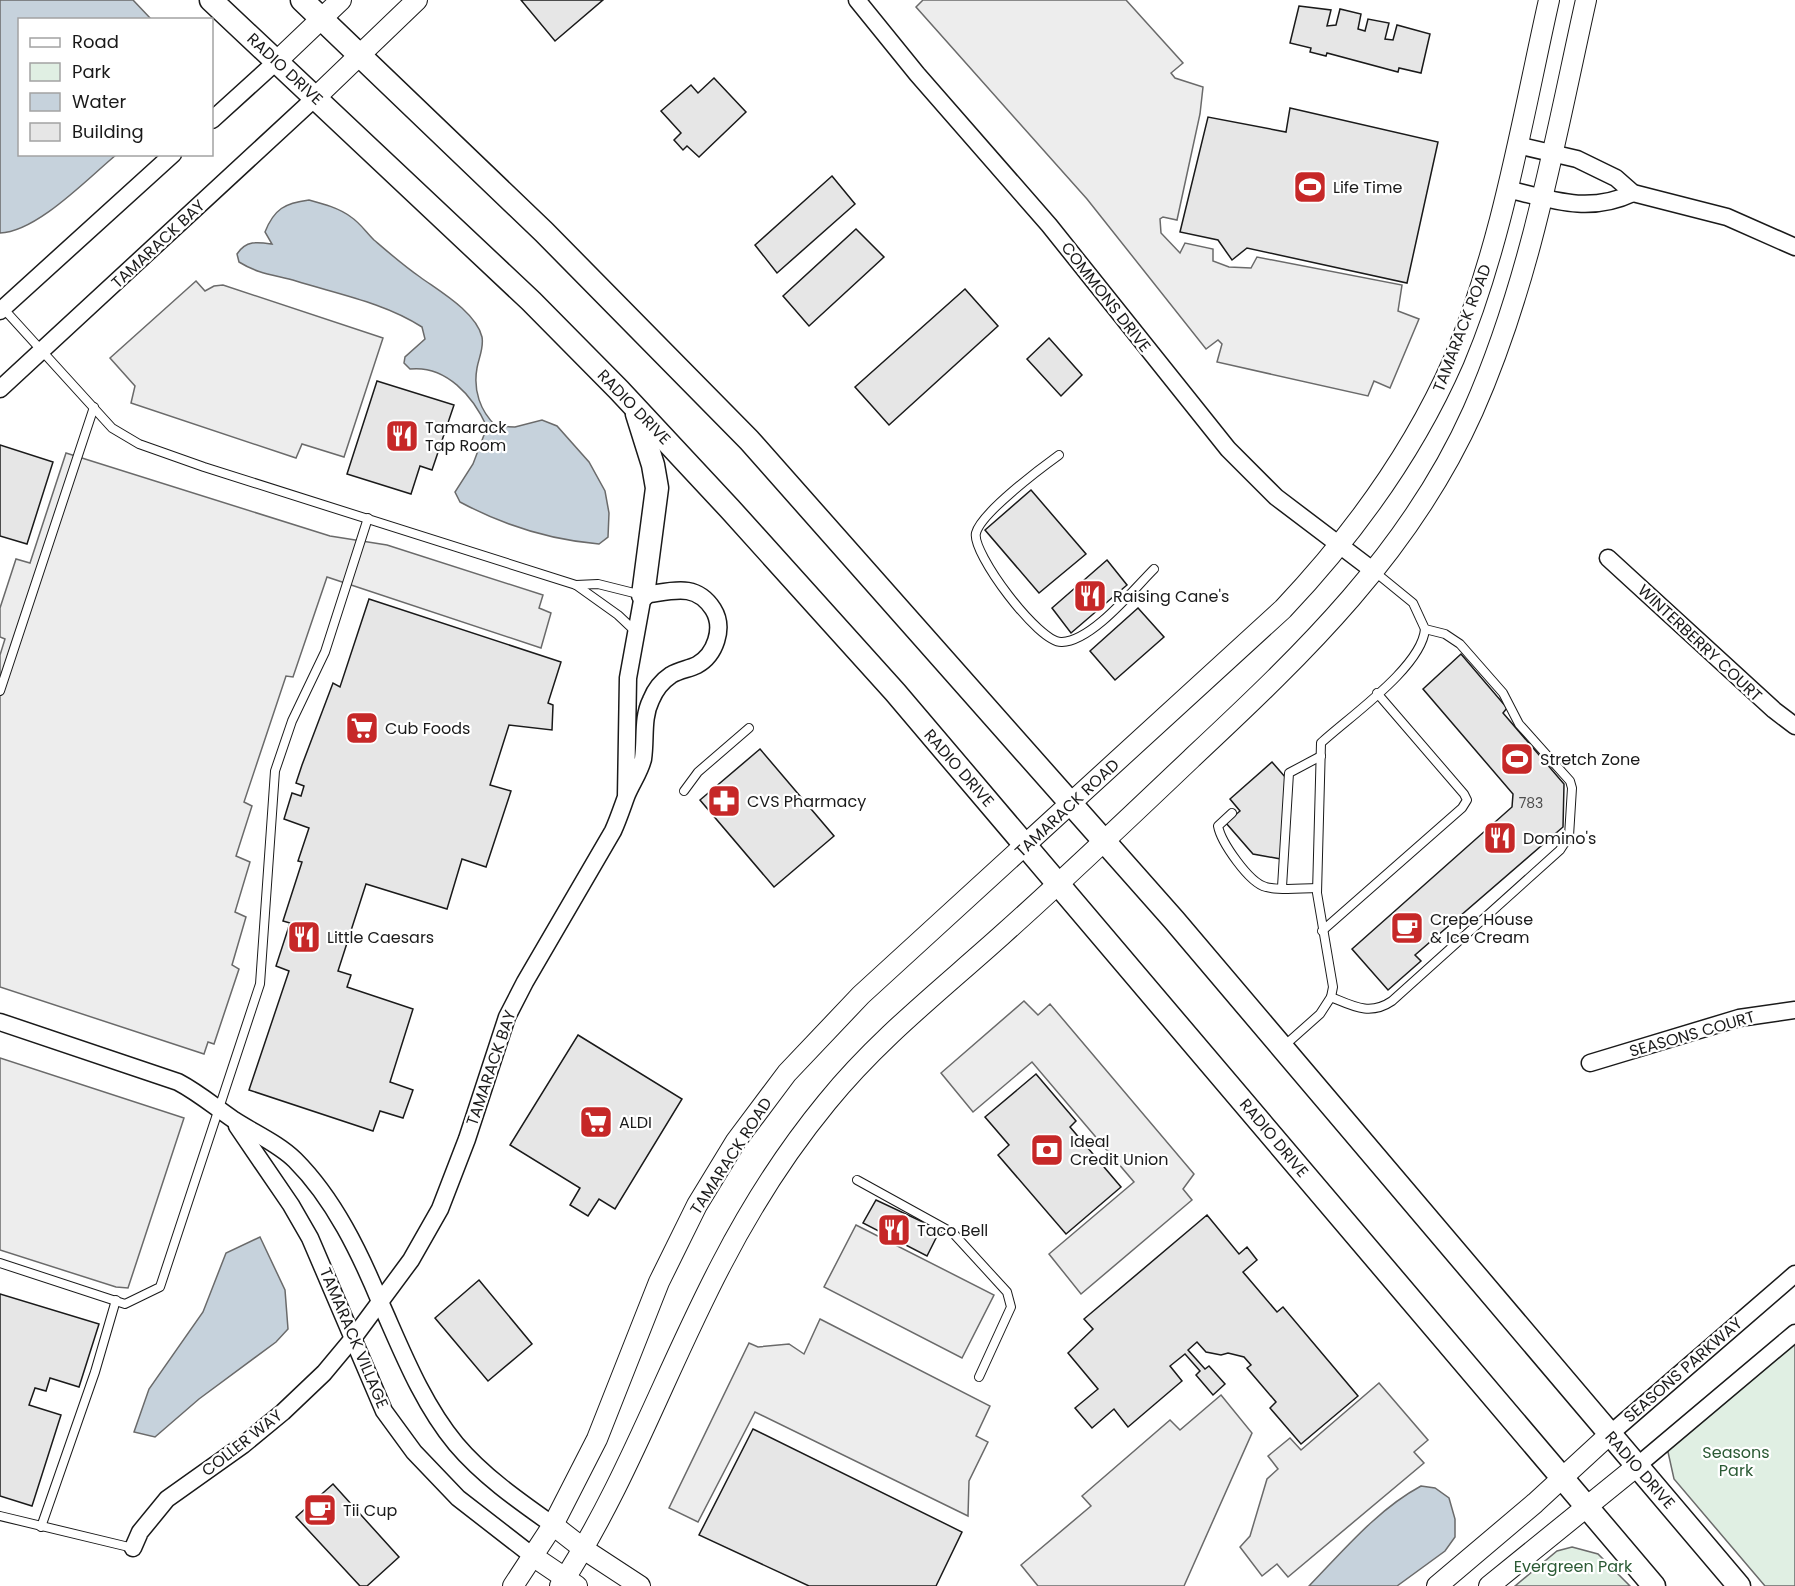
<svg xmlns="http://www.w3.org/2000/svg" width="1795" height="1586" font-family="Poppins,sans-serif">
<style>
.green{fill:#e0efe3;stroke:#6a6a6a;stroke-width:1.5}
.parking{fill:#ededed;stroke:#6a6a6a;stroke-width:1.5}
.water{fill:#c6d2dc;stroke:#6a6a6a;stroke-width:1.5}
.building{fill:#e6e6e6;stroke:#1a1a1a;stroke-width:1.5}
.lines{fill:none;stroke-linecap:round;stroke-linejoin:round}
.service-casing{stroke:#1a1a1a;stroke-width:10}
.minor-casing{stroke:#1a1a1a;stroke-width:19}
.tertiary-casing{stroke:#1a1a1a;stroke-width:22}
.secondary-casing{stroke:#1a1a1a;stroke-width:25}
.service{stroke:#fff;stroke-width:8}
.minor{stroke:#fff;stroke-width:16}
.tertiary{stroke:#fff;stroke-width:20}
.secondary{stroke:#fff;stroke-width:22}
.labels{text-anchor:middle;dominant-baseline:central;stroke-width:4.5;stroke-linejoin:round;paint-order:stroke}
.number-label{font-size:14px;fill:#4d4d4d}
.street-label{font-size:16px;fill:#1a1a1a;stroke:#fff}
.poi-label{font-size:16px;fill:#1a1a1a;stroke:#fff;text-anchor:start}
.park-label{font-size:16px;fill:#2b5a34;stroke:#fff}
</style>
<rect width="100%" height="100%" fill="#fff"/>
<g class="green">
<polygon points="1795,1333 1795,1586 1765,1586 1674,1479 1666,1443"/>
<polygon points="1572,1547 1598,1554 1630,1586 1515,1586 1557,1551"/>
</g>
<g class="parking">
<polygon points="923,0 1126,0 1183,63 1171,73 1175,78 1203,87 1200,114 1177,220 1163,217 1160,219 1161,233 1180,253 1185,243 1213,249 1213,261 1229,267 1251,268 1257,257 1402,285 1398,311 1419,319 1390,388 1374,381 1368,396 1217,362 1222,344 1218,340 1206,349 1087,199 916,7"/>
<polygon points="196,281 205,291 214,286 223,285 383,338 344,457 302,444 296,458 131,403 135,386 110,358"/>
<polygon points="66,453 330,536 387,545 543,595 539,608 551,613 541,648 327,577 293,677 286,676 244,802 252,806 236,856 250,862 235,912 246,917 232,965 239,969 214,1044 208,1042 204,1054 0,987 0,655 5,639 0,637 0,608 16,559 30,563"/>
<polygon points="1024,1001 1038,1015 1050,1004 1194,1174 1183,1189 1192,1200 1081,1294 1049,1254 1134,1182 1032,1062 973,1112 941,1073"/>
<polygon points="0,1058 184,1118 128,1288 116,1287 0,1250"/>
<polygon points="856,1225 994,1295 962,1358 824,1287"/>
<polygon points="820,1319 990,1406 976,1436 988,1442 969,1481 968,1516 755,1412 698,1522 669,1508 749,1343 758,1347 789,1344 804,1354"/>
<polygon points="1379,1383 1428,1440 1414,1452 1424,1463 1288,1577 1277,1564 1262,1576 1240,1547 1250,1536 1267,1479 1278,1469 1268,1456 1290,1438 1301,1450"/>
<polygon points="1221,1395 1252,1433 1184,1586 1038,1586 1021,1565 1091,1506 1082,1496 1170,1420 1180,1430"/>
</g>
<g class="water">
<path d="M0,0H133L151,19L20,20V154L116,155C88,178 37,232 0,233Z"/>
<path d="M309,200C324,204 339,208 351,217C360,223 366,232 374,240C388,252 404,266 420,277C439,291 476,312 482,337C484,348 479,357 477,368C473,390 480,411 496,426L515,427L542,420L557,426L589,462L605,491L609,513L608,537L599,544C551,540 503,525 460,502L455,492L473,464L487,427C473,396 446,365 410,369L404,363L405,357L425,339L422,327C385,303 338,294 296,281C275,275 258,274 239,262L237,254C246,240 258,242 272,244L265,232C274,209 285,203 309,200Z"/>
<polygon points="260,1237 285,1290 288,1329 276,1342 199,1399 155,1437 134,1432 149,1389 203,1312 226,1253"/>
<path d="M1421,1486L1435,1488L1449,1498L1455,1519V1537L1445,1551L1397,1586H1309C1343,1551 1378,1509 1421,1486Z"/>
</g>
<g class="building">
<polygon points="521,0 603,0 555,41"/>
<polygon points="1299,6 1331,10 1327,26 1336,25 1340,9 1361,14 1358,29 1365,31 1368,19 1389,23 1385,39 1393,40 1397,25 1430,34 1421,73 1399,68 1398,72 1327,53 1326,56 1310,52 1311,48 1290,43"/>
<polygon points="714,78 746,112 699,157 687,146 683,150 674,140 681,133 661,111 691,85 698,93"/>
<polygon points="1290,108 1438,142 1407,283 1247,248 1232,260 1218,240 1180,232 1208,117 1286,132"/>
<polygon points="832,176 855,204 777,273 755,245"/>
<polygon points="856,229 884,257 809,326 783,296"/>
<polygon points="965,289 998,326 889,425 855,387"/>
<polygon points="1049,338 1082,375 1061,396 1027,359"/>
<polygon points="377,381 454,405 432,470 420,466 411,494 347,474"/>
<polygon points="0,445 53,462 27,544 0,536"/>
<polygon points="1031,490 1086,554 1039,593 985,530"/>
<polygon points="1107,560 1127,585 1071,633 1052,608"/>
<polygon points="369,599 561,662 548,703 553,705 552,730 509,725 490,785 511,791 486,867 462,859 447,909 366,884 338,971 351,975 347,987 413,1009 390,1082 413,1090 403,1118 380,1111 373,1131 249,1090 289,971 276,966 290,923 283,921 302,862 298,861 309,828 284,819 292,793 301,796 304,786 296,783 302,765 333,683 340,687"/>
<polygon points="1138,608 1164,637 1115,680 1090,651"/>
<polygon points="1461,654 1507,708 1503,713 1564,784 1563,827 1415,955 1421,961 1388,990 1352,949 1512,807 1513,794 1423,689"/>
<polygon points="760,749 834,836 774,887 700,800"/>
<polygon points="1272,762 1286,778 1281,859 1253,854 1226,823 1240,811 1230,799"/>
<polygon points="578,1035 682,1099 615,1209 599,1199 588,1216 570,1205 580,1188 510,1145"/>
<polygon points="1036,1074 1076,1121 1070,1127 1121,1187 1066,1234 998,1155 1009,1145 985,1117"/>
<polygon points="876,1200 940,1230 927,1256 863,1223"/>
<polygon points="1207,1215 1239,1254 1247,1247 1257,1260 1243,1272 1277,1312 1283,1307 1358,1396 1301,1444 1270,1408 1276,1402 1247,1368 1251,1365 1244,1357 1228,1353 1221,1355 1206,1352 1197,1342 1188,1350 1205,1369 1209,1366 1225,1384 1213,1395 1196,1375 1200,1371 1185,1354 1170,1366 1182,1381 1128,1427 1114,1409 1092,1428 1075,1408 1098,1389 1068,1353 1093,1329 1084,1319"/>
<polygon points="479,1280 532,1344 488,1381 435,1318"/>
<polygon points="0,1294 99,1324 79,1387 50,1378 46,1391 35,1388 29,1405 61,1415 32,1506 0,1496"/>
<polygon points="753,1429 962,1532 936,1586 809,1586 699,1535"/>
<polygon points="333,1484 399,1557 367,1586 360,1586 296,1517"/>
</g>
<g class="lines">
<defs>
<g id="service">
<polyline points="2,307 112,428 139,444 204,467 576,585 618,615 636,632"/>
<path d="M1059,455C1041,468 981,513 976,533C971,552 1039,644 1062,642C1092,641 1133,590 1154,569"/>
<polyline points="576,585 598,584 642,595"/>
<polyline points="0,691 94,407"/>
<polyline points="684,791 698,772 749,728"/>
<path d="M1232,813L1218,826C1221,842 1249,883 1266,887C1281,891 1301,888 1317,888"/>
<polyline points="1282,887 1289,773 1321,756"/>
<polyline points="1322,931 1462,808 1467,800 1464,794 1377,693"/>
<path d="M1331,997L1333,987L1317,893L1321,743C1349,717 1422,667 1425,629"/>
<path d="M1284,1046L1320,1014L1331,997C1353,1006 1370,1016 1392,1001L1560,850L1569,836L1572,788L1570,781L1519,724L1503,693L1460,644L1445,634L1425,629L1413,603L1375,572"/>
<polyline points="857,1180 953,1233 1007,1292 1011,1307 979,1377"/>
<polyline points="0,1263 125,1304 160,1287 260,984 275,771 292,721 325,652 368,518"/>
<polyline points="0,1516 133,1548"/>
<polyline points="41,1527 95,1372 116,1300"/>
</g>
<g id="minor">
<polyline points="857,0 917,74 1049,225 1228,449 1276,497 1375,572"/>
<polyline points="212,120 277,61"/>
<polyline points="1517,145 1577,159 1616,178 1633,193 1727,217 1795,247"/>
<path d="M1507,189C1552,200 1589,214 1633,193"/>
<polyline points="0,311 173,154"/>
<polyline points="0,389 316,97"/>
<polyline points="1608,558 1774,710 1795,726"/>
<path d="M0,1022L178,1082C199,1093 215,1107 234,1120C254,1133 279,1144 295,1160C334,1199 360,1253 381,1304C402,1351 422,1403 456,1444C483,1476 519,1501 553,1525"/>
<polyline points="1590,1063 1739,1018 1795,1010"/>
<polyline points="237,1126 291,1205 310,1238 384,1411 414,1452 458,1498 534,1557"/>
<polyline points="1610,1434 1795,1274"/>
<polyline points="1637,1466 1795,1333"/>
<path d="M133,1548L140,1532L167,1499L243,1445L283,1412L324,1373L354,1337L411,1260L440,1209L467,1139L507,1017L525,982L613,831C618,820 622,808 626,797C631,784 640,772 643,759C646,739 642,718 651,700C655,690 662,681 671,675C679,670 689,669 697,665C715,655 725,628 713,609C695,581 670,592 643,595L628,678L626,797"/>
</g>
<g id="tertiary">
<polyline points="277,61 341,0"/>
<polyline points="316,97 417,0"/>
<polyline points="553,1525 585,1550 640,1586"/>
<polyline points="534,1557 577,1586"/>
<path d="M513,1586L553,1525L597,1439L659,1282L697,1205L736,1141L787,1073L861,995L1283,609C1353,535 1413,453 1454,359C1502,245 1522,120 1549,0"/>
<path d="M560,1586C626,1485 665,1372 721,1265C751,1207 785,1153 827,1102C878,1039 942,989 1002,935C1067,877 1131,816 1194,756C1304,653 1410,552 1473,411C1531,280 1555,139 1586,0"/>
<polyline points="1437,1586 1535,1503 1610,1434"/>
<polyline points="1489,1586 1637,1466"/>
</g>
<g id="secondary">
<polyline points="211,0 531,301 619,390 730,509 895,692 1654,1586"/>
<polyline points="302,0 544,232 749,440 1174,920 1739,1586"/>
<polyline points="637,414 653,465 657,488 643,595"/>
</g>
</defs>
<use href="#service" class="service-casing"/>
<use href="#minor" class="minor-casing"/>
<use href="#tertiary" class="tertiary-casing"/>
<use href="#secondary" class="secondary-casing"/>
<use href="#service" class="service"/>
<use href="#minor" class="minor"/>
<use href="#tertiary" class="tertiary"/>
<use href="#secondary" class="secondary"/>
</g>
<defs>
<symbol id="stadium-square" viewBox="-11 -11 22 22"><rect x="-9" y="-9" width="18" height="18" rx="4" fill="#c62828" stroke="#fff"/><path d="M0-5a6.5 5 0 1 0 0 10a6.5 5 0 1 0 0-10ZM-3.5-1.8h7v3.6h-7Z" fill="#fff"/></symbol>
<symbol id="restaurant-square" viewBox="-11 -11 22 22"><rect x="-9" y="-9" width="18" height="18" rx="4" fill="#c62828" stroke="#fff"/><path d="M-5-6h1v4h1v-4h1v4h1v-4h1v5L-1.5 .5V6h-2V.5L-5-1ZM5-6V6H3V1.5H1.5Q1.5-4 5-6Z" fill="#fff"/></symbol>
<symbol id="supermarket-square" viewBox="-11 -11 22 22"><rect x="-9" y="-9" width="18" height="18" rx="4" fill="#c62828" stroke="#fff"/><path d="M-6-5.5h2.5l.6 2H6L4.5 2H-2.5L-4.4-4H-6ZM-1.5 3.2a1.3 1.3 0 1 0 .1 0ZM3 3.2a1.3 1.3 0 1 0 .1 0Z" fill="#fff"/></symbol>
<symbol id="pharmacy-square" viewBox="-11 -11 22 22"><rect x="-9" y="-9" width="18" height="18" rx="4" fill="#c62828" stroke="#fff"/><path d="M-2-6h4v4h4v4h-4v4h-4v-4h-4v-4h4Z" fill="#fff"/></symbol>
<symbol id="cafe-square" viewBox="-11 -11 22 22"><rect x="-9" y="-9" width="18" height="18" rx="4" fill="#c62828" stroke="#fff"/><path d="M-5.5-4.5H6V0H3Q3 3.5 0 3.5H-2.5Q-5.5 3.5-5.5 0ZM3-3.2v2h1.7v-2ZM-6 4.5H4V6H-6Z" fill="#fff"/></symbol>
<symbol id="bank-square" viewBox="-11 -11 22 22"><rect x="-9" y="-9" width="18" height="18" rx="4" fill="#c62828" stroke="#fff"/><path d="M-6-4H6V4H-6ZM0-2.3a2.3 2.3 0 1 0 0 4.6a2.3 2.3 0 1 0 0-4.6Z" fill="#fff"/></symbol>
</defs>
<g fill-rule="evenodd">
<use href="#stadium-square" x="1291" y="168" width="38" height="38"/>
<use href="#restaurant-square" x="383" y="417" width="38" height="38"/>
<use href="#restaurant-square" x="1071" y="577" width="38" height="38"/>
<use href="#supermarket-square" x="343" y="709" width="38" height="38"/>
<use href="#stadium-square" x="1498" y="740" width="38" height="38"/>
<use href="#pharmacy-square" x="705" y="782" width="38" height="38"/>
<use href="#restaurant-square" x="1481" y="819" width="38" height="38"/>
<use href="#cafe-square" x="1388" y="909" width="38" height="38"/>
<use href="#restaurant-square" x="285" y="918" width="38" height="38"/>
<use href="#supermarket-square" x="577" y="1103" width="38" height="38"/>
<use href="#bank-square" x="1028" y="1131" width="38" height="38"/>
<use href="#restaurant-square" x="875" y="1211" width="38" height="38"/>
<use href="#cafe-square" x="301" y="1491" width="38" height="38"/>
</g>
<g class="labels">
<g class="number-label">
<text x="1531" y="803">783</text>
</g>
<g class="street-label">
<text transform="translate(285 69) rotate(43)">RADIO DRIVE</text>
<text transform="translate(158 244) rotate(-43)">TAMARACK BAY</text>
<text transform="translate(1106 297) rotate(52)">COMMONS DRIVE</text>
<text transform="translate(1462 328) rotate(-69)">TAMARACK ROAD</text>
<text transform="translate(634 407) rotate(46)">RADIO DRIVE</text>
<text transform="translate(1700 643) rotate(43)">WINTERBERRY COURT</text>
<text transform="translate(959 768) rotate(49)">RADIO DRIVE</text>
<text transform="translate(1067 808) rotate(-43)">TAMARACK ROAD</text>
<text transform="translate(1692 1034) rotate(-16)">SEASONS COURT</text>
<text transform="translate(491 1068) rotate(-71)">TAMARACK BAY</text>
<text transform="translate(1274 1138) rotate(50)">RADIO DRIVE</text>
<text transform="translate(731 1156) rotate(-57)">TAMARACK ROAD</text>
<text transform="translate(354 1338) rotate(67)">TAMARACK VILLAGE</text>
<text transform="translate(1683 1370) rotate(-41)">SEASONS PARKWAY</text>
<text transform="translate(242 1443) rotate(-38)">COLLER WAY</text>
<text transform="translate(1640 1470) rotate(49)">RADIO DRIVE</text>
</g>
<g class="poi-label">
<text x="1333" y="187">Life Time</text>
<text x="425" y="427">Tamarack<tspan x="425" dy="18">Tap Room</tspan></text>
<text x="1113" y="596">Raising Cane's</text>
<text x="385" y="728">Cub Foods</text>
<text x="1540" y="759">Stretch Zone</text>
<text x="747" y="801">CVS Pharmacy</text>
<text x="1523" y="838">Domino's</text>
<text x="1430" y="919">Crepe House<tspan x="1430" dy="18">&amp; Ice Cream</tspan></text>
<text x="327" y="937">Little Caesars</text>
<text x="619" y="1122">ALDI</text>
<text x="1070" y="1141">Ideal<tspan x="1070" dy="18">Credit Union</tspan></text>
<text x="917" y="1230">Taco Bell</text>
<text x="343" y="1510">Tii Cup</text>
</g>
<g class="park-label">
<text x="1736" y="1452">Seasons<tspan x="1736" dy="18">Park</tspan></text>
<text x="1573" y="1566">Evergreen Park</text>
</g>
</g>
<rect x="18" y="18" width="195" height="138" fill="#ffffff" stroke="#a3a3a3" stroke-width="1.5"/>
<rect x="30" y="38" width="30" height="9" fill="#ffffff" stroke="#a3a3a3" stroke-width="1.5"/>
<text x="72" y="48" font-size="18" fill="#1a1a1a">Road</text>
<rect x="30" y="63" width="30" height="18" fill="#e0efe3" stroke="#a3a3a3" stroke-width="1.5"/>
<text x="72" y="78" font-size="18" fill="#1a1a1a">Park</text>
<rect x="30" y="93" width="30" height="18" fill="#c6d2dc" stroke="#a3a3a3" stroke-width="1.5"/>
<text x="72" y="108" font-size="18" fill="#1a1a1a">Water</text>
<rect x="30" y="123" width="30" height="18" fill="#e6e6e6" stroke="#a3a3a3" stroke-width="1.5"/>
<text x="72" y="138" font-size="18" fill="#1a1a1a">Building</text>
</svg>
